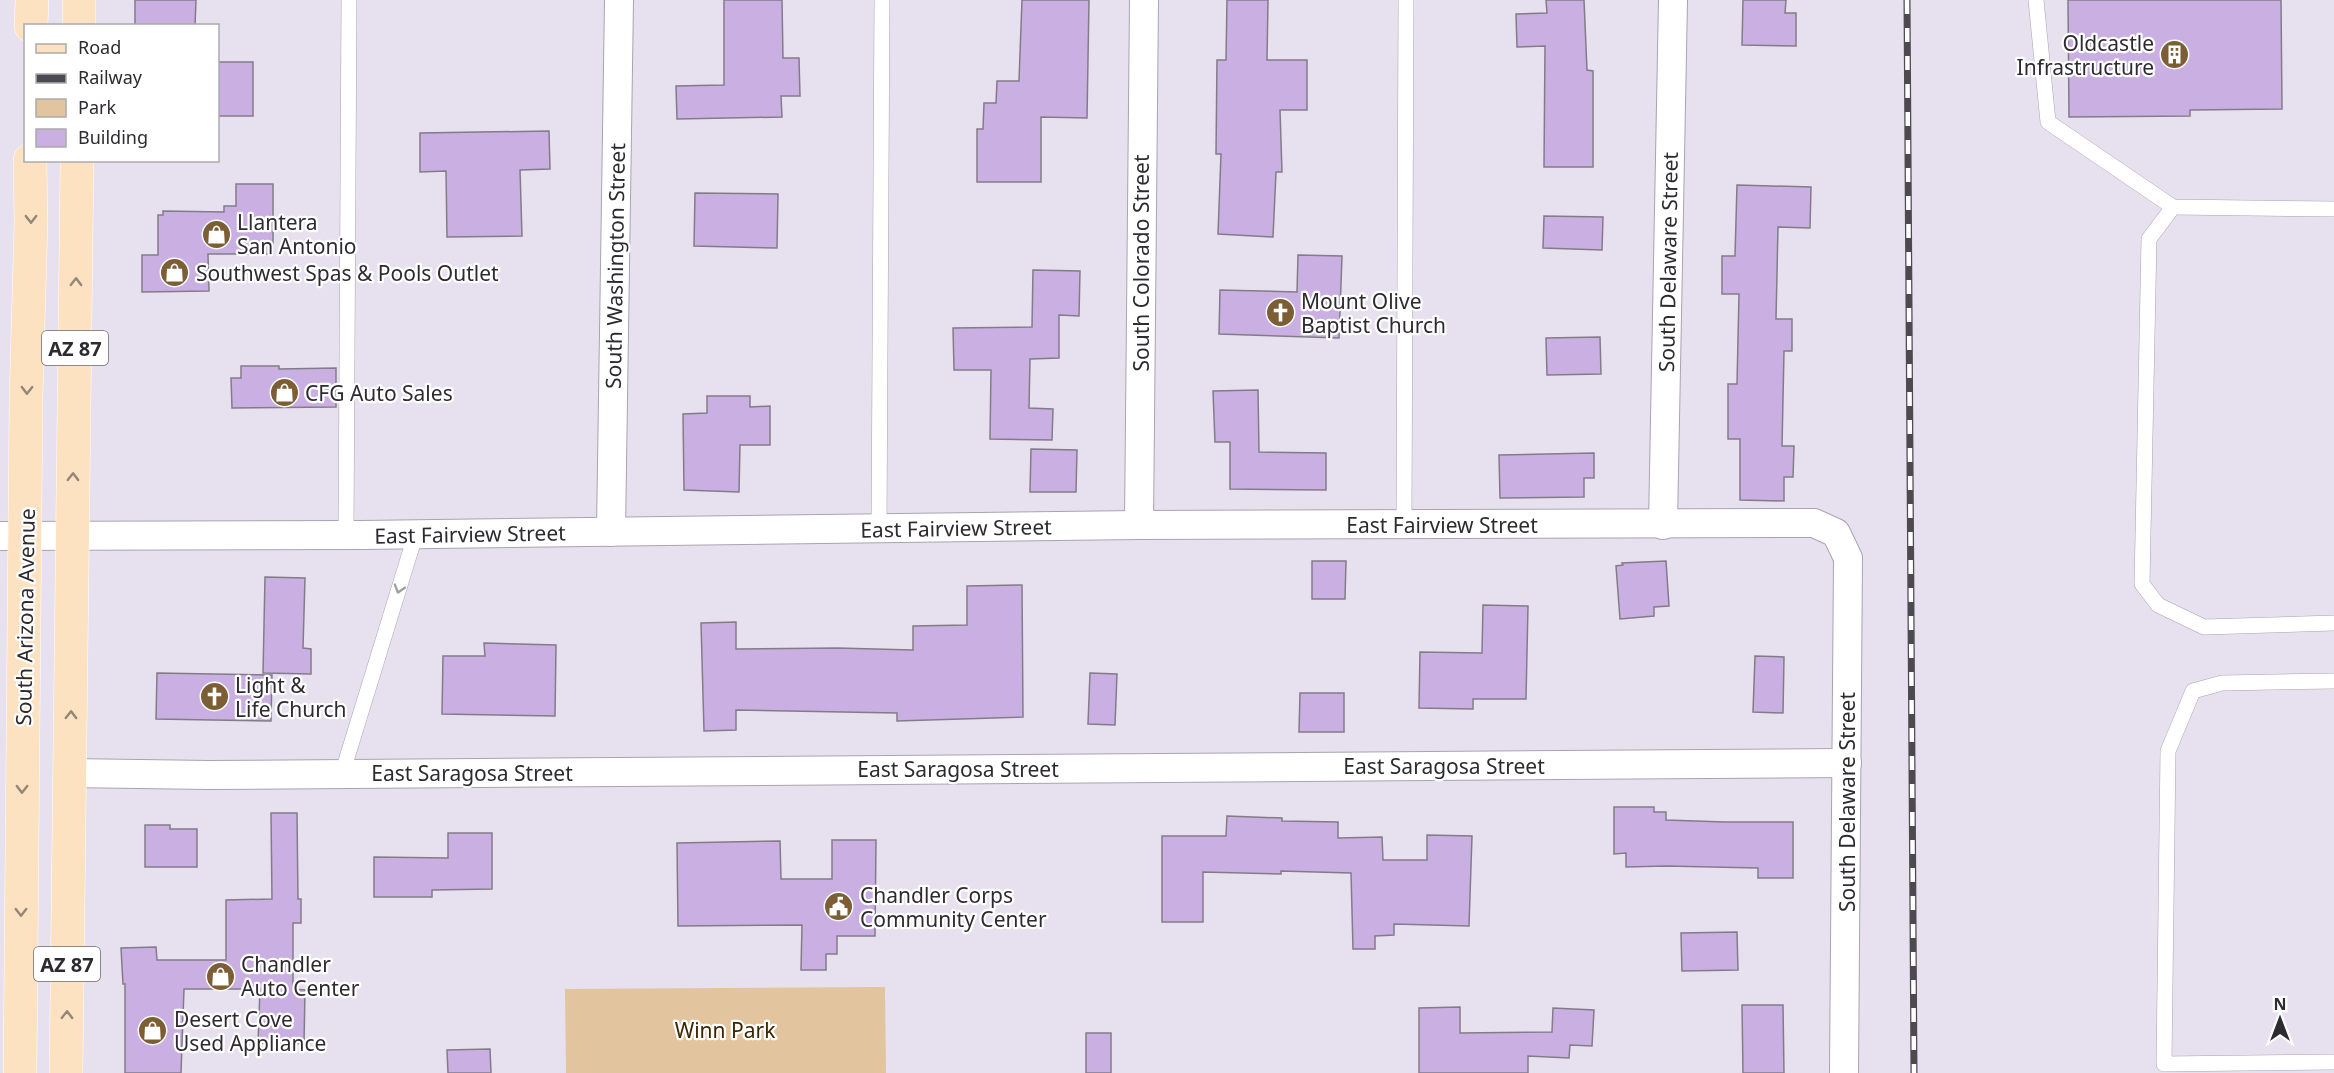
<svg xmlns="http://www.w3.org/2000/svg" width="2334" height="1073" font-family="'Noto Sans',sans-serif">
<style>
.green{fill:#e2c49e}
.building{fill:#cab0e2;stroke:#827c89;stroke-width:1.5}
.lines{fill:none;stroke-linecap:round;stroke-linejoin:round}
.lane-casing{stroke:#aaa3b1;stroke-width:16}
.street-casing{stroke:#aaa3b1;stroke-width:30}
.primary-casing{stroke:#fff;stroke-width:34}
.lane{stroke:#fff;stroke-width:15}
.street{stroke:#fff;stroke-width:28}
.primary{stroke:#fce2c1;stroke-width:33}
.rail-casing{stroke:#4d4950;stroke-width:7}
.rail{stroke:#fff;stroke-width:4.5;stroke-dasharray:14;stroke-linecap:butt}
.oneway{stroke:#958678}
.oneway2{stroke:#a1a0a2}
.labels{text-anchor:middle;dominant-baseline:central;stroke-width:4.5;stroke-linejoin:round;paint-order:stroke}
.shield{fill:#fff;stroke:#6d6b6e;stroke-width:1.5}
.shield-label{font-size:20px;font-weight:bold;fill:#2e2b30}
.poi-label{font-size:21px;fill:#2e2b30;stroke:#fff;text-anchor:start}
.street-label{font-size:21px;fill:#2e2b30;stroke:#fff}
.park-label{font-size:21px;fill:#3c2400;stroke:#fff}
</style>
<rect width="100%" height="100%" fill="#e7e0ee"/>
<polygon class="green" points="885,987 886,1073 566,1073 565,989"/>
<g class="building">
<polygon points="135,0 196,0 195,26 135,26"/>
<polygon points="724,0 782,0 783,58 799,58 800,96 781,96 782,117 677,119 676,86 724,85"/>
<polygon points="1022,0 1089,0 1087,118 1041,117 1041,182 977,182 977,129 983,129 984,103 996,103 997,81 1019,81"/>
<polygon points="1227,0 1268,0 1267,60 1307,60 1307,110 1280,110 1282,172 1276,172 1273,237 1218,234 1221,154 1216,154 1217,60 1226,60"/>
<polygon points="1546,0 1584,0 1587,70 1593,71 1593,167 1544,167 1545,46 1517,47 1516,14 1547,13"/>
<polygon points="1743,0 1786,0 1785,13 1796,13 1796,46 1742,45"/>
<polygon points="2068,0 2281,0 2282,109 2190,110 2190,116 2069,117"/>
<rect x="218" y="62" width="35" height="54"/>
<polygon points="549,131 550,169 520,170 522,236 447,237 446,171 420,172 420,133"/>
<polygon points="236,184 273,184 273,254 208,254 209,291 142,292 142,255 158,255 158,215 163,215 163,211 224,212 224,206 236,206"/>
<polygon points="1737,185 1811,187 1810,228 1778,227 1776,319 1792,319 1792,351 1784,351 1782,446 1794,446 1793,477 1784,477 1784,501 1740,500 1740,439 1728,439 1728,384 1737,384 1739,294 1722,294 1722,256 1735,256"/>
<polygon points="695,193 778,194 777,248 694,246"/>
<polygon points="1544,216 1603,217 1602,250 1543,248"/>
<polygon points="1298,255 1342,256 1339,338 1219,334 1220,290 1297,292"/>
<polygon points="1033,270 1080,271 1079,316 1059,315 1059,358 1030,359 1029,408 1053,409 1052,440 990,439 991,370 954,370 953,328 1032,327"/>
<polygon points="1600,337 1601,374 1547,375 1546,338"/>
<polygon points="241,366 279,366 279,369 336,368 336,407 232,408 231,378 241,378"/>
<polygon points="1258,390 1259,452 1326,453 1326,490 1230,489 1230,442 1215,442 1213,391"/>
<polygon points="707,396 750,396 750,407 770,406 770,445 740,445 739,492 684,490 683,414 707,413"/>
<polygon points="1031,449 1077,450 1076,492 1030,492"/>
<polygon points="1594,453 1594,478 1584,478 1584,497 1500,498 1499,455"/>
<polygon points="1312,561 1346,561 1345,599 1312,599"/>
<polygon points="1666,561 1669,606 1654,607 1654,616 1620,619 1616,566 1623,565 1622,563"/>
<polygon points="265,577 305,578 303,648 311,649 311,674 263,673"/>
<polygon points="1022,585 1023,717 897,721 897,713 736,710 736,730 704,731 701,623 736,622 736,649 837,648 913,650 913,626 967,625 967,586"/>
<polygon points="1483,605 1528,606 1526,699 1473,699 1473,709 1419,708 1420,652 1482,653"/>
<polygon points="484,643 556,645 555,716 442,714 443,656 485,656"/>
<polygon points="1755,656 1784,657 1783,713 1753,712"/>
<polygon points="157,673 272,675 271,721 156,719"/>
<polygon points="1090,673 1117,674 1115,725 1088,724"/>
<polygon points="1300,693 1344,693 1344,732 1299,732"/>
<polygon points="1614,807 1654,807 1654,812 1666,812 1666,820 1725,822 1793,822 1793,878 1758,878 1758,868 1666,866 1626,867 1626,853 1614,854"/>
<polygon points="271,813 297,813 298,899 301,899 301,923 293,923 293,989 305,990 304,1044 258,1043 260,989 184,989 181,1073 125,1073 125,984 123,984 121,948 156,947 157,960 226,960 226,900 272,899"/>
<polygon points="1227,816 1282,818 1282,821 1338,822 1338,838 1382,837 1383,860 1427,860 1427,835 1472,836 1469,926 1394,924 1394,935 1375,936 1375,949 1353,949 1351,873 1281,871 1281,874 1203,872 1203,922 1162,922 1162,836 1226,836"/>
<polygon points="145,825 170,825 170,829 197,829 197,867 145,867"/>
<polygon points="448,833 492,833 492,889 432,890 432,897 374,897 374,857 448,858"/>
<polygon points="832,840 876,840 875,936 837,936 837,954 826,954 826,970 801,970 802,925 678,926 677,843 780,841 781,879 832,879"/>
<polygon points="1737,932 1738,970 1682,971 1681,933"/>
<polygon points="1742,1005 1783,1005 1784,1073 1743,1073"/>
<polygon points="1460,1007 1460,1033 1552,1032 1553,1008 1594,1010 1592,1046 1570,1045 1569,1058 1528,1056 1528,1073 1419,1073 1419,1008"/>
<rect x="1086" y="1033" width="25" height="40"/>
<polygon points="490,1049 491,1073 448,1073 447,1050"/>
</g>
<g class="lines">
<defs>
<g id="lane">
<polyline points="2036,0 2048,122 2173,207 2334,209"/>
<polyline points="2173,207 2149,239 2142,584 2158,605 2204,627 2334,623"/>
<polyline points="1404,525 1406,0"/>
<polyline points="879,529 882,0"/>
<polyline points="346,535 349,0"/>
<polyline points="2334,681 2222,683 2193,691 2168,751 2164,1064 2334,1062"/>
<polyline points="342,774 416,533"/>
</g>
<g id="street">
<polyline points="1139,525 1144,0"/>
<polyline points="1663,525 1673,0"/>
<polyline points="611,532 619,0"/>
<polyline points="0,536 362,535 1139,525 1814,523 1836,533 1848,558 1844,1073"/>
<polyline points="69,773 209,775 1847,763"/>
</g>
<g id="primary">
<polyline points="31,26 32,0"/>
<polyline points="79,26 79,0"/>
<polyline points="20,1073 26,398 31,222 30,160"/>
<polyline points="66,1073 77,160"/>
</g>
</defs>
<use href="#lane" class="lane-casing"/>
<use href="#street" class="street-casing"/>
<use href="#primary" class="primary-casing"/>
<use href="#lane" class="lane"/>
<use href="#street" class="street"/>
<use href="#primary" class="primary"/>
<defs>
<polyline id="rail" points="1907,0 1914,1073"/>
</defs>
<use href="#rail" class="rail-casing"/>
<use href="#rail" class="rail"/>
</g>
<defs><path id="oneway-chevron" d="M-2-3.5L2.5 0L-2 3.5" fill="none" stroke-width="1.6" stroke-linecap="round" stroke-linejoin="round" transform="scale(1.5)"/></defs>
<g class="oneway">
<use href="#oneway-chevron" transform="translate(31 219) rotate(90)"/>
<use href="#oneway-chevron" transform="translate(76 282) rotate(-89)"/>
<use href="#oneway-chevron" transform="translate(27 390) rotate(91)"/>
<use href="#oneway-chevron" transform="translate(73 477) rotate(-89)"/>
<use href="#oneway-chevron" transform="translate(71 715) rotate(-89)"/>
<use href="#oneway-chevron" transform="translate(22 789) rotate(91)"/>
<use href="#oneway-chevron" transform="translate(21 912) rotate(90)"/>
<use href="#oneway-chevron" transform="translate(67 1015) rotate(-89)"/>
</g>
<use class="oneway2" href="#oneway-chevron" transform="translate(399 589) rotate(107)"/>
<defs>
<symbol id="building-disc" viewBox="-11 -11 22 22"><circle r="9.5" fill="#7d5d33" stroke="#fff"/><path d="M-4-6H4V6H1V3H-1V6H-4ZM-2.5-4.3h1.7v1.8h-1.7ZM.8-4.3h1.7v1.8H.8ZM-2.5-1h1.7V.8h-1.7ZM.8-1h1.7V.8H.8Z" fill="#fff"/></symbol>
<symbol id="shop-disc" viewBox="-11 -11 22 22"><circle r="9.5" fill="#7d5d33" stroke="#fff"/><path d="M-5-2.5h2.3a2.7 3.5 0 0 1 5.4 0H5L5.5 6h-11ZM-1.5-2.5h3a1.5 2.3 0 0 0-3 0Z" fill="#fff"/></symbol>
<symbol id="church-disc" viewBox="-11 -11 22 22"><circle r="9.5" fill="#7d5d33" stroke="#fff"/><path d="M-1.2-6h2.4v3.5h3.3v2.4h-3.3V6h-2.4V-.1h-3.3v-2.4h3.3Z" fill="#fff"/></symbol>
<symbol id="civic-disc" viewBox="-11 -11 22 22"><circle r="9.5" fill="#7d5d33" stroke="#fff"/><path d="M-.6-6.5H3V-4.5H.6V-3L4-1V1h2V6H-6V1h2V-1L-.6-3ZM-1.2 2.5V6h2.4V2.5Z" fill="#fff"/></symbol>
</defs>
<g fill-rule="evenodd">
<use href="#building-disc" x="2158" y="38" width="33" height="33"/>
<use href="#shop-disc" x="200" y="218" width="33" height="33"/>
<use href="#shop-disc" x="158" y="256" width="33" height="33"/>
<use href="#church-disc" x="1264" y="296" width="33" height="33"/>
<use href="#shop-disc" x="268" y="376" width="33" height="33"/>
<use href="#church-disc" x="198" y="680" width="33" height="33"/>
<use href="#civic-disc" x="822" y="890" width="33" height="33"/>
<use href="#shop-disc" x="204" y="960" width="33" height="33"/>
<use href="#shop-disc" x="136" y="1014" width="33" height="33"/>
</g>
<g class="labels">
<g class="shield">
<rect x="42" y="331" width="66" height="34" rx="4.5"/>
<rect x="34" y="947" width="66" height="34" rx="4.5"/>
</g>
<g class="shield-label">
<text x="75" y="348">AZ 87</text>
<text x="67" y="964">AZ 87</text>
</g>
<g class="poi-label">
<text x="2154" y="43" text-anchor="end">Oldcastle<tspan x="2154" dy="24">Infrastructure</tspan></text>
<text x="237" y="222">Llantera<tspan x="237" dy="24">San Antonio</tspan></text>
<text x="196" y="273">Southwest Spas &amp; Pools Outlet</text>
<text x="1301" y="301">Mount Olive<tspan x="1301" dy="24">Baptist Church</tspan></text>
<text x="305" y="393">CFG Auto Sales</text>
<text x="235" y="685">Light &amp;<tspan x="235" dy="24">Life Church</tspan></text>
<text x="860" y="895">Chandler Corps<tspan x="860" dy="24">Community Center</tspan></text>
<text x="241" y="964">Chandler<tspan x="241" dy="24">Auto Center</tspan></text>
<text x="174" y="1019">Desert Cove<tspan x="174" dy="24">Used Appliance</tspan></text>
</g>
<g class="street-label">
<text transform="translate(1668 262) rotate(-89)">South Delaware Street</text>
<text transform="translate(1141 263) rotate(-90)">South Colorado Street</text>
<text transform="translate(615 266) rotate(-89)">South Washington Street</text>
<text x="1442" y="525">East Fairview Street</text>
<text transform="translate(956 528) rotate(-1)">East Fairview Street</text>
<text transform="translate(470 534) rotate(-1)">East Fairview Street</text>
<text transform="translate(25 617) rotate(-89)">South Arizona Avenue</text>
<text x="1444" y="766">East Saragosa Street</text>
<text x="958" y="769">East Saragosa Street</text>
<text x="472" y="773">East Saragosa Street</text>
<text transform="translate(1847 802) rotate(-90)">South Delaware Street</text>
</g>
<g class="park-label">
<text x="725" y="1030">Winn Park</text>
</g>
</g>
<rect x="24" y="24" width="195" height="138" fill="#ffffff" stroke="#abaaac" stroke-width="1.5"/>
<rect x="36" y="44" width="30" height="9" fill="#fce2c1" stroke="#abaaac" stroke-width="1.5"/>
<text x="78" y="54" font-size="18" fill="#2e2b30">Road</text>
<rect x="36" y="74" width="30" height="9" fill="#4d4950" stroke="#abaaac" stroke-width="1.5"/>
<text x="78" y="84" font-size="18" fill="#2e2b30">Railway</text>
<rect x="36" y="99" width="30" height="18" fill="#e2c49e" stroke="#abaaac" stroke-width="1.5"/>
<text x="78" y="114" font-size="18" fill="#2e2b30">Park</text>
<rect x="36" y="129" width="30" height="18" fill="#cab0e2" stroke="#abaaac" stroke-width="1.5"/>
<text x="78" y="144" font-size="18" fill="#2e2b30">Building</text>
<g transform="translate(2280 1019)" stroke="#ffffff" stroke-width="4.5" paint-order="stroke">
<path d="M0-4.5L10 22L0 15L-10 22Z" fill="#2e2b30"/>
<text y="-9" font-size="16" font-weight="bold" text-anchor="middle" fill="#2e2b30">N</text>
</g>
</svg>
